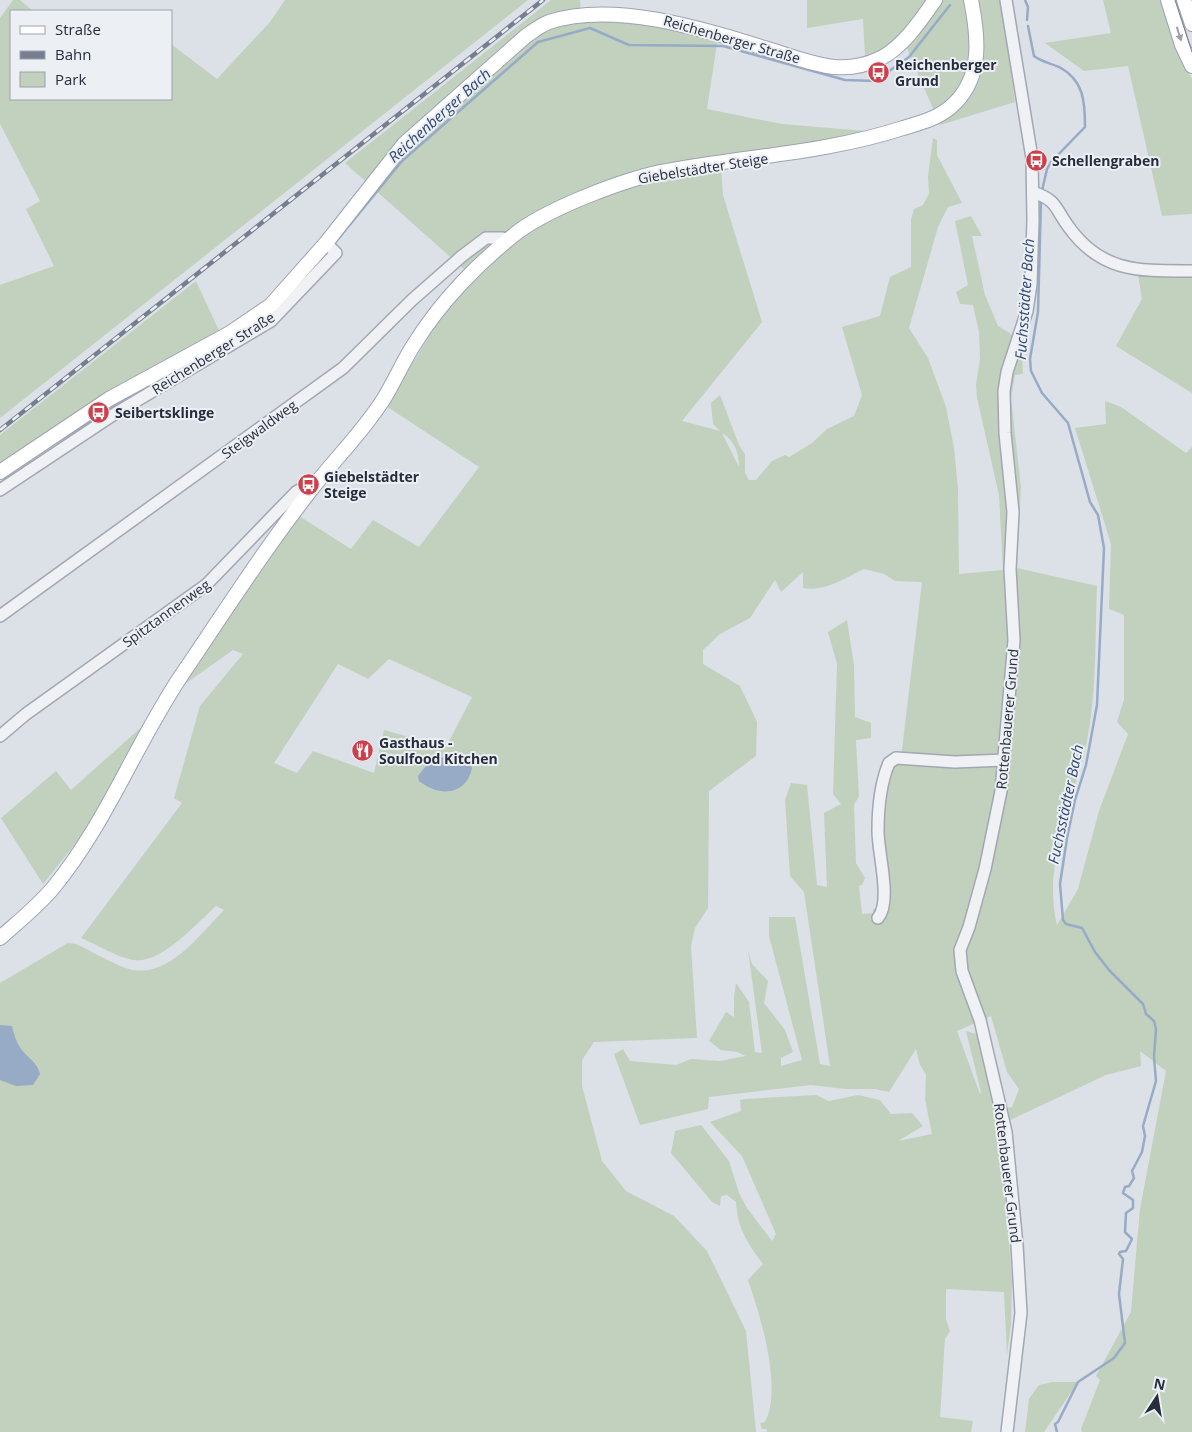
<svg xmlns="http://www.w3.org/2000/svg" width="1192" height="1432" font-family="'Open Sans',sans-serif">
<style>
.green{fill:#c1d1bd;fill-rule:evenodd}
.water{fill:#97abc7}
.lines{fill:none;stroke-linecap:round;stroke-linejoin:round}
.stream{stroke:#97abc7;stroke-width:2.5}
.minor-casing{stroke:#a2a7b1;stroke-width:14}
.major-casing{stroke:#9ca3b2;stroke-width:16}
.minor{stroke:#eff1f5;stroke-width:11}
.major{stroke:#fff;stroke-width:14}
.tram{stroke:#767e90;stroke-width:1}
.rail-casing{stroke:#767e90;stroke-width:4.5}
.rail{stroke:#eceff4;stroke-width:2.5;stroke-dasharray:8;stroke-linecap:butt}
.oneway{fill:#9da0a8}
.labels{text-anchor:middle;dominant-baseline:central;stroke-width:4;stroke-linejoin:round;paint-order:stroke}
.street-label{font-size:14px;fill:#262d3d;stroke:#eceff4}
.poi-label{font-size:14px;font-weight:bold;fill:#262d3d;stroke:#eceff4;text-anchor:start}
.water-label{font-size:15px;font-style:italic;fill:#304871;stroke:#eceff4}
</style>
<rect width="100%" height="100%" fill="#dce0e7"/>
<g class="green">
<polygon points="13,0 20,0 33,11 11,11 11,99 171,99 171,44 217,79 270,22 285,0 528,0 0,418 0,285 54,266 26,209 40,201 0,124 0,18"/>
<polygon points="551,0 580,0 581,18 607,19 718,37 707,109 782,124 878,132 804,147 703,159 628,173 528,219 466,271 345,163"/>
<polygon points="807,0 1001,0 1015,102 940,125 906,46 897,38 880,51 865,55 863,19 807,28"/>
<polygon points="1103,0 1161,0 1175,48 1192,79 1192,214 1162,216 1128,66 1084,71 1045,43 1111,33"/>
<path d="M933,138L937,140V155L962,203L948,207L938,227L909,328L928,358L946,407L954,448L958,489L959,574L1003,570L999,495L977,398L976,384L980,359L979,332L973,305L960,304L956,292L968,285L955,221L971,216L982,236H972L985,295L998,326L1021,340L1023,374L1015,375L1011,398L1021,488L1017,568L1097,586C1095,638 1097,694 1086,746C1073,804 1042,865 1057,925L1078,889L1099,811L1128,734L1117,722L1124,699V615L1109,609L1111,544L1075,428L1106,424L1105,401L1121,407L1186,453L1192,447V1432H1082L1081,1429L1100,1380L1096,1376L1131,1312L1140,1209L1166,1071L1140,1051L1141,1066L1106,1075L1004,1123C1006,1146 1013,1175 1012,1197C1011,1210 1002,1216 1008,1230L1012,1281L1011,1325L1007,1355L1004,1292L946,1289V1319L950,1331L945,1339L940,1417L973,1421L971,1432H767V1429H762L760,1423L765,1422C783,1388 760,1315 748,1280L763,1264C747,1242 738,1230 736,1202L727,1195L721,1196L720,1206L712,1202L671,1153L675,1131L701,1125L729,1161L739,1193L747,1208L772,1241L776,1234L742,1156L710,1122L741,1111L740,1100L745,1099L816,1095L829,1101L858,1095L880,1100L891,1114L912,1113L923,1126L898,1141L932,1134L925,1099L926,1074L920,1065L916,1049L889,1092L875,1089H845L811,1085L709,1097L708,1109L640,1125L614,1054L623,1049L630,1061L676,1065L691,1059L720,1061L746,1056L737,1052L721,1050L709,1041L726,1012L734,1017V997L736,983L749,1002L755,1052L762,1053L748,950L752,964L768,981L764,1003L785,1030L793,1052L781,1058V1066L802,1060L769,936V917H795L820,1064L830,1066L804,892L790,876L785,800L791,783L807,785L817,885L827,887L824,813L841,804L833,794L837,664L828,632L847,620L854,665L855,717L871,723V738L856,740L859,796L854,805L856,863L865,878L862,885L859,886L862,914L873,913V909L881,908L878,884H883L878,833L886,769L901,758L922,582L895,581L884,574L864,569C844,578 826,592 803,588V572L781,592L775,580L750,618L720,634L703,650V664L740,686L757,722L756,756L709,791L708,908L695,928L691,946L697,1038L594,1042L582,1060V1086L602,1161L626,1191L674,1216L707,1251L746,1331L756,1432H0V983L68,943L76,944C92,951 117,967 133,970C171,976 200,934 224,910L216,906C197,923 161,964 135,960C120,959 96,944 81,938L182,803L174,798L200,706L243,654L233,650L178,689L299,516L351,549L373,520L419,547L479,467L386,406L443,314L476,279L522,236L564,213L631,185L666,176L721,168L723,195L762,322L682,421L720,431L713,424L711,403L720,395L739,445L745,454V473L749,480H756L772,461L785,455L789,457L812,443L827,429L854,416L862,395L842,327L880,316L890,277L911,267V219L914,209L923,205L929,194L928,176ZM722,433C734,440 739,452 739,467ZM389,659L472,697L446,747L384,730L374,773L313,751L297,773L274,763L338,664L368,679ZM991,1016L1007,1072L1019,1089L1012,1107L1001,1109L980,1035L966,1031L981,1092L980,1094L957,1031Z"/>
<polygon points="1192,274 1192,393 1116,346 1142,299 1138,275"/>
<polygon points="196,281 220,333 0,472 0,435"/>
<polygon points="145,724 88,828 43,884 1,818 56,771 71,790"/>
<polygon points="1053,1382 1078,1382 1044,1432 1025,1432 1029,1399 1039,1385"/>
</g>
<g class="water">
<path d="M435,755L447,759L452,757L470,764L472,768C466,796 439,797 419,781L418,776Z"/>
<path d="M0,1025L12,1026C14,1034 16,1042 21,1049C29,1059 37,1062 40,1074L33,1085L16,1086L0,1080Z"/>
</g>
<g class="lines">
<g class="stream">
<polyline points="1025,0 1028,7 1027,20"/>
<path d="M1028,26L1034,56C1042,62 1050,63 1059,67C1084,80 1085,102 1085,127L1051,162L1047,169L1042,191"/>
<polyline points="1041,200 1038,312 1030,359 1031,371 1042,393 1068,423 1090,502 1098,515 1104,548 1097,705 1086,765 1075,800 1067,838 1060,884 1063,920 1066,924 1082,928 1095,952 1109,970 1143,1004 1146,1014 1154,1021 1156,1029 1154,1057 1156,1081 1143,1126 1145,1136 1142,1152 1132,1171 1134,1178 1129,1186 1125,1187 1123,1193 1133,1200 1133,1208 1126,1213 1125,1232 1132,1239 1126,1251 1120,1252 1119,1254 1123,1259 1119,1294 1125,1343 1114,1358 1078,1382 1058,1422 1055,1424 1057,1432"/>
<polyline points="334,244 402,161 538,42 590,28 629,45 723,46 845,80 875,81 909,57 950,5"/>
<polyline points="57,442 144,388"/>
</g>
<defs>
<g id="minor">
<polyline points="1006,0 1032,158 1033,220 1031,284 1027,311 1007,372 1004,391 1005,433 1013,512 1010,569 1014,640 1001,791 985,869 969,927 960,950 962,971 980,1020 1006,1132 1017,1245 1021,1313 1007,1432"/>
<path d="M1033,192C1058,201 1054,207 1068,226C1101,273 1140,271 1192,271"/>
<polyline points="0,490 116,413 271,321 336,253 326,243"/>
<polyline points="0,616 343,368 412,300 462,256 486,238 503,238 506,243"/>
<polyline points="0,736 26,714 206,585 296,492 316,481"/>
<path d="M878,918C892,901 878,854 878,831C878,809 880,784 889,763L896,758L955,762L1004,760"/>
</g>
<g id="major">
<polyline points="1168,0 1182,45 1192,66"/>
<polyline points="1184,0 1192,24"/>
<path d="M0,472L109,399L230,333L271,305L326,243L404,144L526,36C533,31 541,25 549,22C616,0 709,31 774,51C813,63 842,77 881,58C903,47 921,20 935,0"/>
<path d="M0,938C18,922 38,906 53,888C106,824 135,745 181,676C223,614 264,550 310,491C334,460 362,433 383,400C395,381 403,361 415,343C441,301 480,261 519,231C552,207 627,178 667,171C746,156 826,153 903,128C923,122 940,118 955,103C983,75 978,35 971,0"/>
</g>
</defs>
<use href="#minor" class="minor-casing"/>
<use href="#major" class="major-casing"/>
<use href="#minor" class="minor"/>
<use href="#major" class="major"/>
<polyline class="tram" points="1175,0 1192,52"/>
<defs>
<polyline id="rail" points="0,430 543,0"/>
</defs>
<use href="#rail" class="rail-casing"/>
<use href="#rail" class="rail"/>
</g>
<defs><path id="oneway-solid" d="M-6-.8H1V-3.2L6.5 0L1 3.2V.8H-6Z" transform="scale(1.25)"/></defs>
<use class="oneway" href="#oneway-solid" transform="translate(1179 34) rotate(73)"/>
<defs>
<symbol id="bus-disc" viewBox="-11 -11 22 22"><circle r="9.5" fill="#ce3f4a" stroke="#eceff4"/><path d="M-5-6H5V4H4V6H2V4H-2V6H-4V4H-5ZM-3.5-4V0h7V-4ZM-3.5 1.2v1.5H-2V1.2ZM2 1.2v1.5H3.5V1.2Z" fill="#fff"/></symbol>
<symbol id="restaurant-disc" viewBox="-11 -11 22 22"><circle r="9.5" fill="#ce3f4a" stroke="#eceff4"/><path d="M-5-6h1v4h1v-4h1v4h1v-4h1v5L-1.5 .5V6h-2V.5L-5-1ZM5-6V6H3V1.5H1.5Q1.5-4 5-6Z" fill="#fff"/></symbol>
</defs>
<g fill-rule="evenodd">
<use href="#bus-disc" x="866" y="60" width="25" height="25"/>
<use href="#bus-disc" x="1024" y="148" width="25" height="25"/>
<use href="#bus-disc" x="86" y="400" width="25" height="25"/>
<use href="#bus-disc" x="296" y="472" width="25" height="25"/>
<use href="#restaurant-disc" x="350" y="738" width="25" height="25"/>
</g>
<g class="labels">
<g class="street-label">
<text transform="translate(732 39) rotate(16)">Reichenberger Straße</text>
<text transform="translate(703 168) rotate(-9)">Giebelstädter Steige</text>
<text transform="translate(213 353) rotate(-32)">Reichenberger Straße</text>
<text transform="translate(259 429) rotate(-36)">Steigwaldweg</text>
<text transform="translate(166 613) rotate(-36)">Spitztannenweg</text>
<text transform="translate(1007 719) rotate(-85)">Rottenbauerer Grund</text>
<text transform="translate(1008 1173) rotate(83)">Rottenbauerer Grund</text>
</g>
<g class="poi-label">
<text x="895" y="64">Reichenberger<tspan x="895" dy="16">Grund</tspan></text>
<text x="1052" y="160">Schellengraben</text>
<text x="115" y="412">Seibertsklinge</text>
<text x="324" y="476">Giebelstädter<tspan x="324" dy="16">Steige</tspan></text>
<text x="379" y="742">Gasthaus -<tspan x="379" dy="16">Soulfood Kitchen</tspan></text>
</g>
<g class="water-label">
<text transform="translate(439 115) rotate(-42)">Reichenberger Bach</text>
<text transform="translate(1024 299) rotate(-86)">Fuchsstädter Bach</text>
<text transform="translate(1065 804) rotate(-78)">Fuchsstädter Bach</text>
</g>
</g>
<rect x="10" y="10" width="162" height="90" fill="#eceff4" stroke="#9da1ab"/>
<rect x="20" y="26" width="25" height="8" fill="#ffffff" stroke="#9da1ab"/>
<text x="55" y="35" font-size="15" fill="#262d3d">Straße</text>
<rect x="20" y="51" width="25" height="8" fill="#767e90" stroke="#9da1ab"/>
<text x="55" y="60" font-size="15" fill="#262d3d">Bahn</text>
<rect x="20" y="72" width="25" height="15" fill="#c1d1bd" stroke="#9da1ab"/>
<text x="55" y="85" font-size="15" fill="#262d3d">Park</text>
<g transform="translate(1157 1397) rotate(12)" stroke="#eceff4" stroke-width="4" paint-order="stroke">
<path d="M0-4L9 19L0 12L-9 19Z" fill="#262d3d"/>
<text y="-8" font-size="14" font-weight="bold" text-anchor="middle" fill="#262d3d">N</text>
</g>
</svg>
